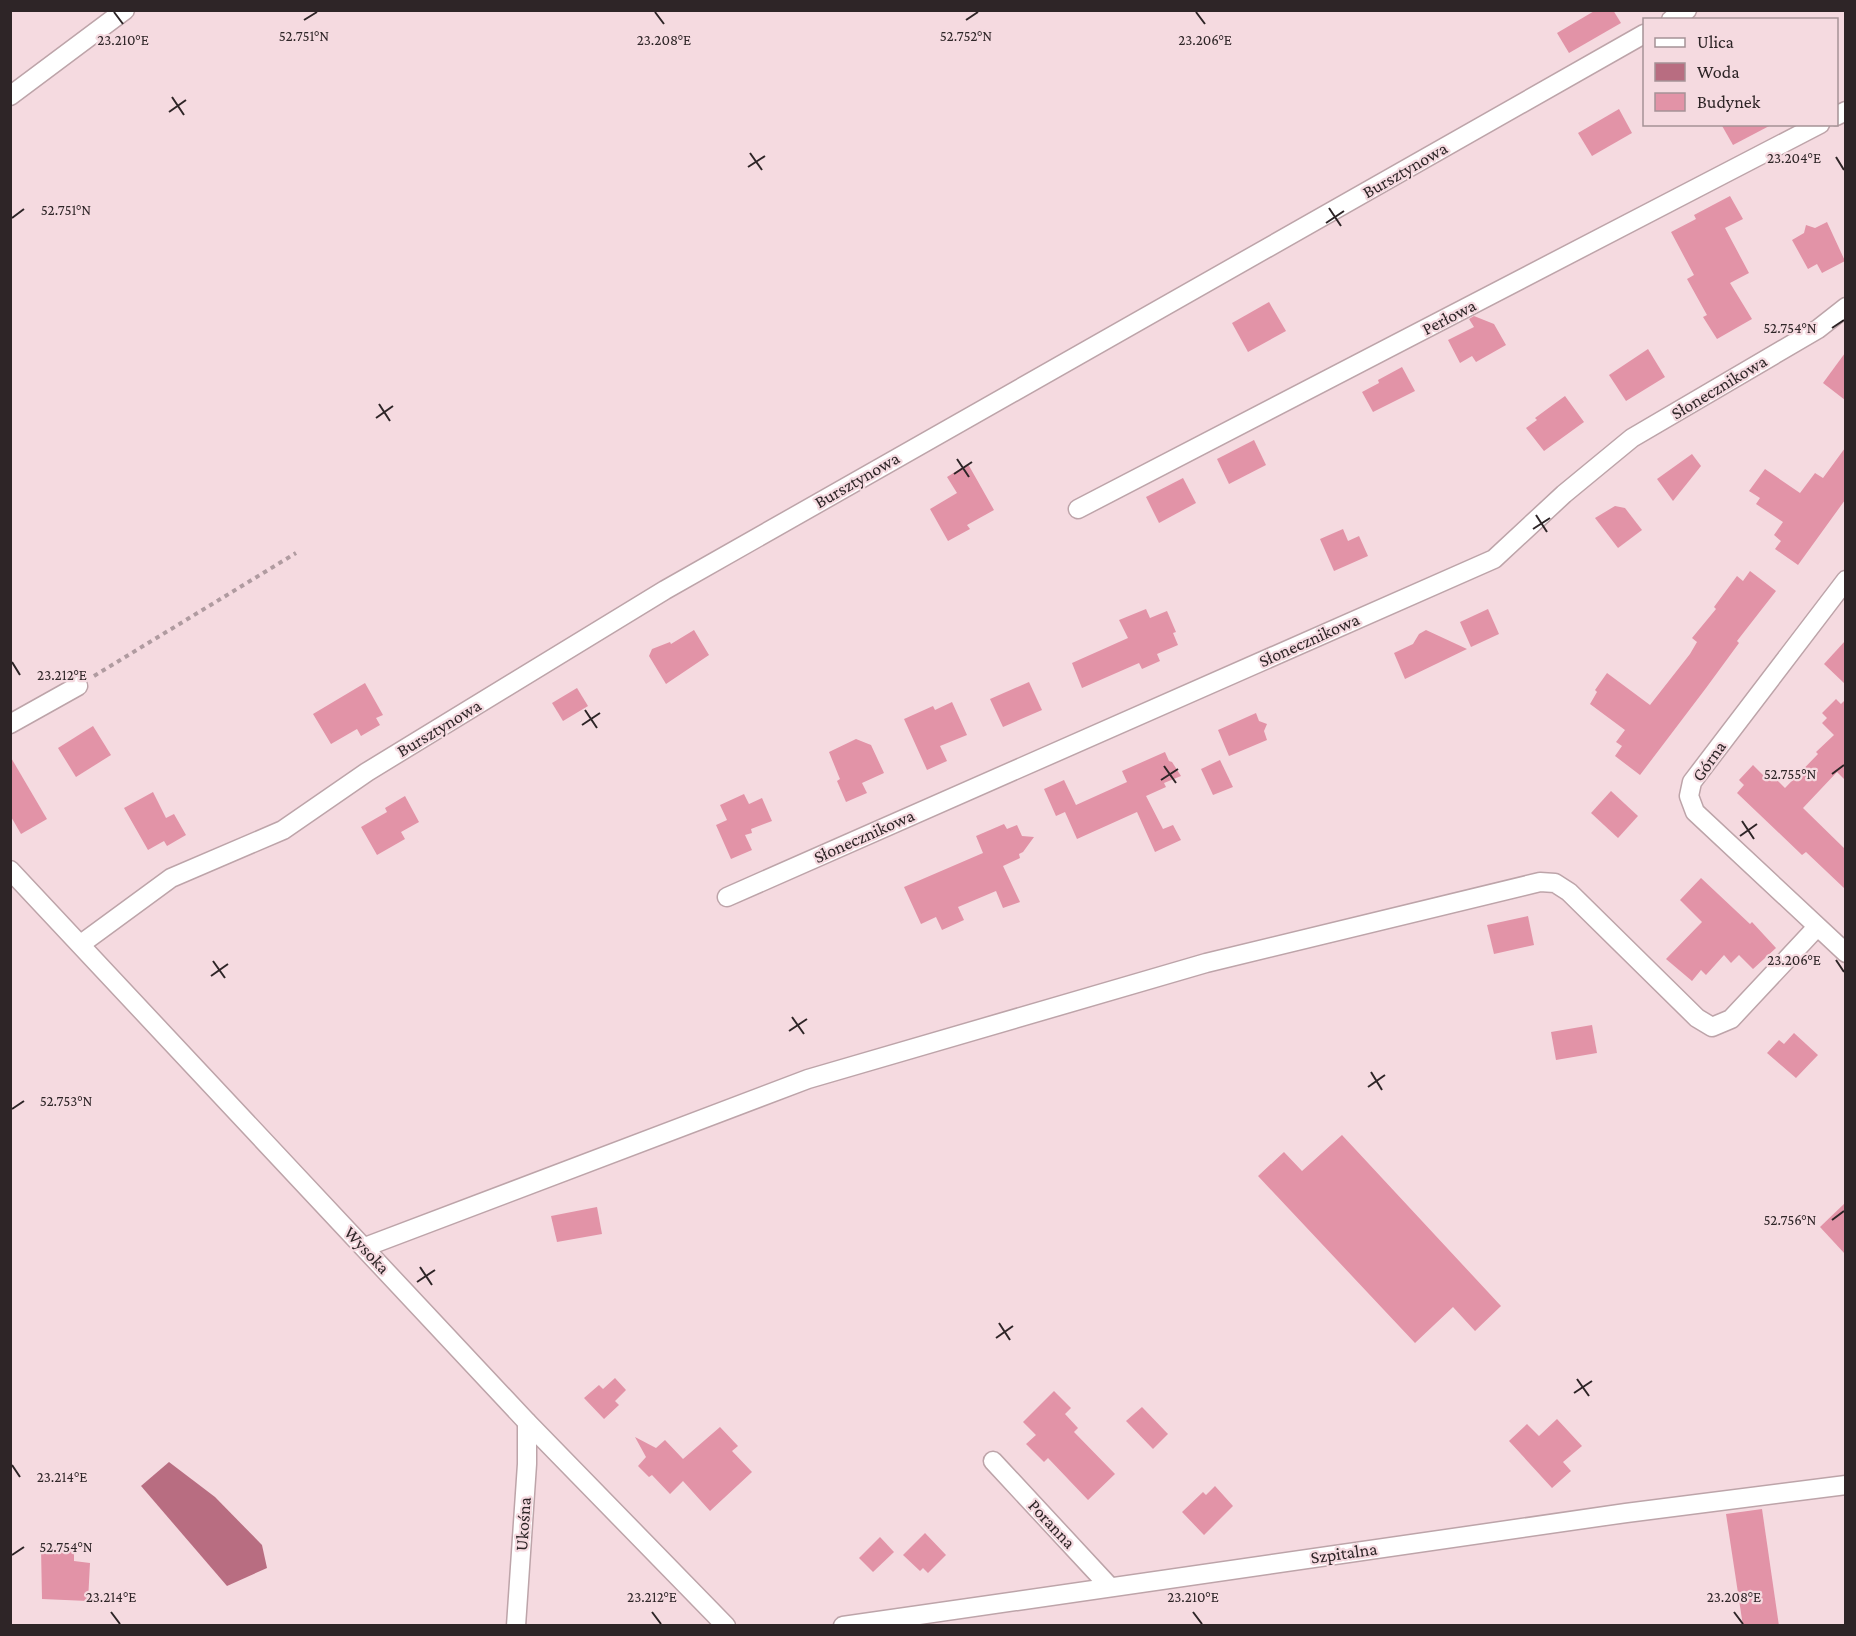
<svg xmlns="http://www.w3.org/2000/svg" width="1856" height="1636" font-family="'Crimson Pro',serif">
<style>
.water{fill:#b86d81}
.building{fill:#e293a7}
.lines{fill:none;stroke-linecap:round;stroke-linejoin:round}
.street-casing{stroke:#bda4a9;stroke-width:21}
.path{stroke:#b09ba0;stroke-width:4;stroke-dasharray:4.5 4.5;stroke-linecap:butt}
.street{stroke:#fff;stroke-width:18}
.ticks{fill:none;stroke:#2e2527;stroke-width:2}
.labels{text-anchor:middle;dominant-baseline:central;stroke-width:4.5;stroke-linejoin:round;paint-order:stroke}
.street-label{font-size:18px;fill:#2e2527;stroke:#f5dae0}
.ticks-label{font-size:15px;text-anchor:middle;fill:#2e2527;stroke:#f5dae0;stroke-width:4.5;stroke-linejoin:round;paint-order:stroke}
</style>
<rect width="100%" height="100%" fill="#f5dae0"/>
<polygon class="water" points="169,1462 215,1497 262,1545 267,1568 227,1586 141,1486"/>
<g class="building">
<polygon points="1596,10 1613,10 1621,23 1569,53 1557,33"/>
<polygon points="1619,109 1632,133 1592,156 1578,133"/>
<polygon points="1721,124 1773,124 1733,145"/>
<polygon points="1730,196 1743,219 1725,228 1749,273 1730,283 1752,319 1717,339 1703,317 1707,315 1687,279 1694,275 1671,232 1696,219 1694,215"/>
<polygon points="1827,222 1845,261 1822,273 1817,264 1808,269 1792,240 1804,233 1806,225 1815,228"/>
<polygon points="1269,302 1286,331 1248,352 1232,323"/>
<polygon points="1474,316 1494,324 1506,345 1476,362 1472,356 1460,363 1448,340 1474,327 1469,319"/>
<polygon points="1648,349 1665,377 1626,401 1609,375"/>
<polygon points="1845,353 1845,400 1823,383"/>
<polygon points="1402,367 1415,391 1373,412 1362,392 1379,383 1378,380"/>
<polygon points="1565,396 1584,422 1544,451 1526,428 1537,420 1535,418"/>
<polygon points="1254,440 1266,465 1229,484 1217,459"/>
<polygon points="1845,448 1845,500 1798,565 1775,549 1781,541 1774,535 1783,522 1756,504 1760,498 1749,491 1765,469 1800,493 1815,473 1823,478"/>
<polygon points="1692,454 1701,466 1673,501 1657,479"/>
<polygon points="968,464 994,510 967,525 970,529 948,541 930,509 957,493 947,477"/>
<polygon points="1183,478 1196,503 1159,523 1146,497"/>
<polygon points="1615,506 1625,508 1642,530 1618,548 1595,518"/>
<polygon points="1343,529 1348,541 1359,536 1368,556 1334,571 1320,539"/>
<polygon points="1750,571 1776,591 1737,641 1739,643 1706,688 1640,775 1615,756 1622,746 1616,742 1625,730 1590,704 1597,692 1595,690 1607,673 1650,705 1690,654 1697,642 1692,638 1716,609 1714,607 1737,576 1743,581"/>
<polygon points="1146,609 1150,618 1167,611 1176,632 1173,633 1178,645 1157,654 1160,661 1142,669 1139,663 1082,688 1072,663 1128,638 1119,620"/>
<polygon points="1488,609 1499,634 1471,647 1460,622"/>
<polygon points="694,630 709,655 666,684 649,656 652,649 670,642 671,644"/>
<polygon points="1426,630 1467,649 1405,679 1394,653 1413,644 1419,634"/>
<polygon points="1845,641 1845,684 1824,664"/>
<polygon points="1029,682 1042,710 1003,727 990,699"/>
<polygon points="365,683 383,715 376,718 380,725 361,736 357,729 331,744 313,714"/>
<polygon points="577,688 588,706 563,721 552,703"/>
<polygon points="1836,699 1841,704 1845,700 1845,780 1837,772 1803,808 1845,849 1845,889 1806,852 1802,855 1737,793 1744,785 1739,780 1753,765 1767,779 1771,774 1785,788 1818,754 1816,752 1834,735 1822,723 1827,718 1822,713"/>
<polygon points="952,702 967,735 940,746 947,761 927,770 904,719 933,706 935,710"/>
<polygon points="1256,713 1259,721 1267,724 1264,731 1267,740 1229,756 1218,730"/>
<polygon points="93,726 111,755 76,777 58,748"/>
<polygon points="856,739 871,745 884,773 862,783 867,793 846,802 837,781 840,779 829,752"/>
<polygon points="1165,752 1169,761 1172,762 1181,776 1164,783 1166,787 1146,796 1163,829 1173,825 1181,840 1155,852 1137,812 1077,839 1065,812 1056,816 1044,789 1064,780 1076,805 1127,782 1122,771"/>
<polygon points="10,756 47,819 21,834 10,815"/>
<polygon points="1220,760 1233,787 1213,795 1201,769"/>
<polygon points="1611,791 1638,816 1618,838 1591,813"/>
<polygon points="153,792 166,818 174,814 186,835 167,846 164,841 148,850 124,808"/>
<polygon points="744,794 749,804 762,798 772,821 751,829 752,833 745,835 752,850 731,859 716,825 727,820 720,805"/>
<polygon points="405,796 419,822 401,832 405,839 377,855 361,827 387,812 385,808"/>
<polygon points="1004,824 1007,829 1017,825 1022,836 1034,837 1023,852 1019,854 1020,858 1003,866 1020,902 1003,908 996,891 958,907 964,920 942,930 936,917 921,924 904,887 983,853 976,836"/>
<polygon points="1701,878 1750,924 1752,922 1776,948 1753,969 1739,955 1731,963 1724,955 1706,975 1701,970 1692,981 1666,959 1702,922 1680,900"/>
<polygon points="1528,916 1534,945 1494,954 1487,925"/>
<polygon points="1592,1025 1597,1053 1556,1060 1551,1032"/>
<polygon points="1794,1033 1818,1055 1796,1078 1767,1053 1779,1040 1784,1044"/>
<polygon points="1342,1135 1501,1306 1475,1331 1453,1307 1415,1343 1258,1176 1284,1152 1302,1171"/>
<polygon points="1845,1203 1845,1254 1820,1227"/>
<polygon points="597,1207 602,1234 557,1242 551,1216"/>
<polygon points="615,1378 626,1390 615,1401 619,1405 604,1419 584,1398 599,1385 603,1389"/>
<polygon points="1054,1391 1071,1408 1065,1414 1078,1428 1074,1432 1115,1474 1088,1500 1048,1458 1044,1462 1026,1444 1036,1435 1023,1422"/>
<polygon points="1142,1407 1168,1434 1153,1449 1126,1421"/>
<polygon points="1557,1419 1582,1446 1563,1462 1571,1471 1552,1488 1509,1441 1527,1424 1539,1436"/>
<polygon points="720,1427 738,1446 732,1451 752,1472 710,1511 683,1481 670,1494 652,1475 649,1477 638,1466 646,1457 635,1437 656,1448 665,1440 683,1459"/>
<polygon points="1215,1486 1233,1506 1204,1535 1182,1512 1203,1492 1206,1495"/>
<polygon points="1762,1509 1779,1626 1743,1626 1726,1514"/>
<polygon points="925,1533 946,1555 928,1573 923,1568 920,1571 903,1555"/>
<polygon points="880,1537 894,1552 873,1572 859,1558"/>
<polygon points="41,1548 74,1548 74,1561 90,1563 88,1601 42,1599"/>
</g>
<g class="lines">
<defs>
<g id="street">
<polyline points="1671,20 1687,10"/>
<polyline points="10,96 125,10"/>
<polyline points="1836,116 1846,111"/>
<polyline points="1078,509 1820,124"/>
<polyline points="1846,580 1692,782 1689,796 1695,812 1846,953"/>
<polyline points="10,724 78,686"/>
<polyline points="10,870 527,1422 726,1626"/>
<polyline points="727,897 1494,559 1564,494 1632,438 1818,329 1846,307"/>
<polyline points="81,944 171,878 283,830 367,772 665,590 1644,34"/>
<polyline points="365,1247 808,1079 1206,963 1540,882 1555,883 1569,892 1697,1018 1712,1027 1731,1019 1817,927"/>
<polyline points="993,1461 1110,1587"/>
<polyline points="516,1626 527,1464 527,1422"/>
<polyline points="843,1626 1626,1513 1846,1485"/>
</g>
</defs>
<use href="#street" class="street-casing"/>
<polyline class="path" points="94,676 296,553"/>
<use href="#street" class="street"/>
</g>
<path class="ticks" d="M114,12L123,24M655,12L664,24M1196,12L1205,24M304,20L317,12M966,20L978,12M172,97L184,115M169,112L186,100M750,153L762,170M1836,157L1844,170M748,167L765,156M1329,208L1341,226M12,218L24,209M1326,223L1344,211M1832,328L1844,320M379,404L390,421M376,418L393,406M957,459L969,477M954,474L972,462M1536,515L1547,532M1533,529L1550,518M12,662L20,675M585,710L597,728M582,725L600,713M1164,766L1176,783M1832,774L1844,765M1161,780L1178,769M1742,821L1754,839M1740,836L1757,824M1836,960L1844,972M213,961L225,978M211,976L228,964M792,1017L804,1034M789,1031L807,1019M1371,1072L1382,1090M1368,1087L1385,1075M12,1109L24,1101M1832,1220L1844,1211M420,1267L432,1285M417,1282L435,1270M999,1323L1010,1340M996,1338L1013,1326M1577,1379L1589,1396M1574,1393L1592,1381M12,1465L20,1477M12,1555L24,1547M111,1612L120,1624M652,1612L661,1624M1193,1612L1202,1624M1734,1612L1743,1624"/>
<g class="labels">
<g class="street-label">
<text transform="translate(1405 170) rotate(-30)">Bursztynowa</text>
<text transform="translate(1449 317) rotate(-27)">Perłowa</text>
<text transform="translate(1719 387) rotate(-31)">Słonecznikowa</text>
<text transform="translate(857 480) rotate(-30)">Bursztynowa</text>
<text transform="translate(1309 640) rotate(-24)">Słonecznikowa</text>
<text transform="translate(439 728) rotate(-31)">Bursztynowa</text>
<text transform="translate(1709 761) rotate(-55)">Górna</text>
<text transform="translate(864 836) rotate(-24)">Słonecznikowa</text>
<text transform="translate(367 1250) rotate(47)">Wysoka</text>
<text transform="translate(523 1524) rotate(-86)">Ukośna</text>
<text transform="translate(1052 1524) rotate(47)">Poranna</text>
<text transform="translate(1344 1553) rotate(-8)">Szpitalna</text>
</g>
</g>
<g class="ticks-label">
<text x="304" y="41">52.751°N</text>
<text x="966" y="41">52.752°N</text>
<text x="1205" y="45">23.206°E</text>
<text x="123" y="45">23.210°E</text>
<text x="664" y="45">23.208°E</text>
<text x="1794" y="163">23.204°E</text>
<text x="66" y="215">52.751°N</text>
<text x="1790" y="333">52.754°N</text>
<text x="62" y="680">23.212°E</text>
<text x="1790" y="779">52.755°N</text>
<text x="1794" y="965">23.206°E</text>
<text x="66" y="1106">52.753°N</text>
<text x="1790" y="1225">52.756°N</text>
<text x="62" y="1482">23.214°E</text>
<text x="66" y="1552">52.754°N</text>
<text x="111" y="1602">23.214°E</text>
<text x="652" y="1602">23.212°E</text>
<text x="1193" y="1602">23.210°E</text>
<text x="1734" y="1602">23.208°E</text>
</g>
<rect width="1856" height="1636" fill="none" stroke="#2e2527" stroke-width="24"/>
<rect x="1643" y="18" width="195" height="108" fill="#f5dae0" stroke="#a59296" stroke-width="1.5"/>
<rect x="1655" y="38" width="30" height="9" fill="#ffffff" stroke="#a59296" stroke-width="1.5"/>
<text x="1697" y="48" font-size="18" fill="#2e2527">Ulica</text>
<rect x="1655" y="63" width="30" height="18" fill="#b86d81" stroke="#a59296" stroke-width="1.5"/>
<text x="1697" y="78" font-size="18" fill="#2e2527">Woda</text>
<rect x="1655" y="93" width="30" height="18" fill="#e293a7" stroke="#a59296" stroke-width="1.5"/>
<text x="1697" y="108" font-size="18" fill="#2e2527">Budynek</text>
</svg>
